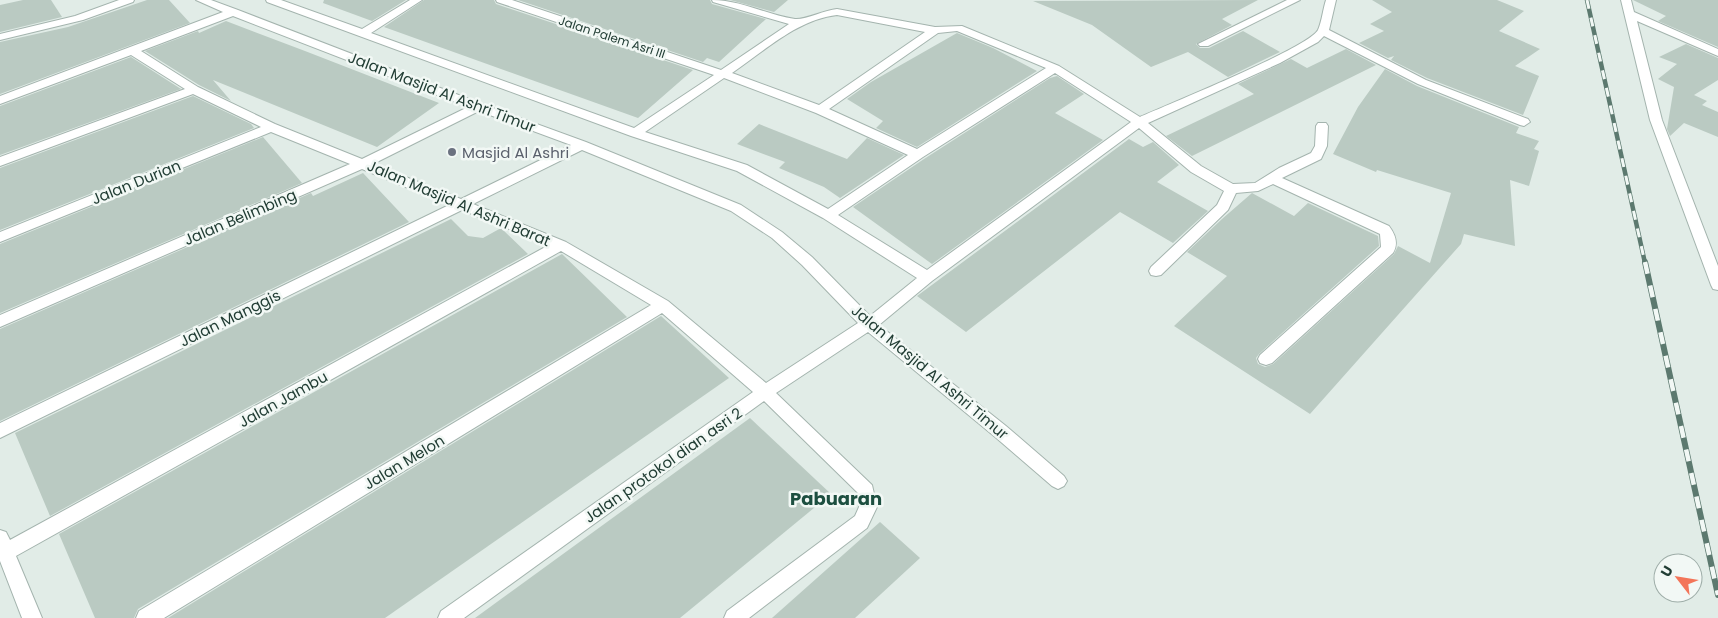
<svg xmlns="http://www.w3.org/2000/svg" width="1718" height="618" font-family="Poppins,sans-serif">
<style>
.building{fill:#bacac2}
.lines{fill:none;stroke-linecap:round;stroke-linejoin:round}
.minor-casing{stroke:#a4b4ae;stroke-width:2}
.minor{fill:#fff;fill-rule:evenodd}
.rail-far1-casing{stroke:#5c796f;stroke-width:4.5}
.rail-casing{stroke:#5c796f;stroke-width:6}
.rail-far1{stroke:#f2f8f5;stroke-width:3;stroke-dasharray:9;stroke-linecap:butt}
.rail{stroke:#f2f8f5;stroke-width:4.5;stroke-dasharray:12;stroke-linecap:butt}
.worship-dot{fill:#6b7280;stroke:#f2f8f5;stroke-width:2}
.labels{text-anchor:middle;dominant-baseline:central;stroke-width:5;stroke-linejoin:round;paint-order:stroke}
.far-street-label{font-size:12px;fill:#213d34;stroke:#f2f8f5}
.street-label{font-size:15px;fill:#213d34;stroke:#f2f8f5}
.worship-label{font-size:15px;fill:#5b616d;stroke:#f2f8f5;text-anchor:start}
.quarter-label{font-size:18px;font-weight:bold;fill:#1d4f40;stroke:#f2f8f5}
</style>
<rect width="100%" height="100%" fill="#e1ece7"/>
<g class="building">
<polygon points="23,0 51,0 62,17 0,32 0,5"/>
<polygon points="147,0 169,0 190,23 0,94 0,42 68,27"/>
<polygon points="324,0 406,0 372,21 323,3"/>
<polygon points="424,0 494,0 496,4 693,70 638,118 384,27"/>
<polygon points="518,0 710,0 712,4 766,19 719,62 707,58 703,62"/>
<polygon points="730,0 788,0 774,12"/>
<polygon points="1258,0 1222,19 1232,25 1196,44 1200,48 1209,48 1243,31 1280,52 1228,77 1188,52 1151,67 1092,25 1033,1"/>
<polygon points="1372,0 1497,0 1524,11 1499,31 1540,49 1515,66 1539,76 1523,115 1427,78 1391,60 1394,56 1388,58 1359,43 1384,31 1370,24 1392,12"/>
<polygon points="1633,0 1718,0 1718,47 1658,21 1666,16"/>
<polygon points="226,21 305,51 439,103 377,147 213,80 231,101 199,85 145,51 198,31 199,33"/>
<polygon points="957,33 993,48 1037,71 917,147 876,128 883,121 847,99 871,82"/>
<polygon points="1686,44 1718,58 1718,80 1694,95 1707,101 1702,105 1718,112 1718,137 1684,123 1670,136 1667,129 1674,87 1658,79 1677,64 1659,57"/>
<polygon points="1346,49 1376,65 1192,156 1166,136 1254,94 1238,84 1291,59 1307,68"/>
<polygon points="131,57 181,89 0,155 0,106"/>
<polygon points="1385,69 1417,86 1519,127 1516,133 1539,141 1534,149 1539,151 1529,186 1510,180 1515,246 1464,234 1461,244 1310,414 1174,326 1227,276 1187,252 1222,219 1252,193 1294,216 1308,203 1378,236 1379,246 1259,354 1256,358 1258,364 1265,367 1273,364 1394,254 1398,246 1430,263 1451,193 1377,170 1376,172 1333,154 1358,107"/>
<polygon points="1057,76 1084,94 1055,113 1103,140 932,264 853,207 924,159 1050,78"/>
<polygon points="193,96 251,124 254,128 0,230 0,168"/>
<polygon points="759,124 847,159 867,138 904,155 840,198 824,187 779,168 785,162 737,144"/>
<polygon points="263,137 302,183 0,313 0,244"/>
<polygon points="1129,139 1143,147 1153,142 1179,165 1157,182 1208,211 1173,243 1120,212 966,332 917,296"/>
<polygon points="363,173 409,222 0,421 0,329 311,193 313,196"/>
<polygon points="451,219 468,236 483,238 501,228 528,254 50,516 15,433"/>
<polygon points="562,254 627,317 138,609 134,618 95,618 59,534"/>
<polygon points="661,316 729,378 385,618 168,618"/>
<polygon points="750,418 831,494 680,618 475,618"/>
<polygon points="880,522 920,558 855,618 772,618"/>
</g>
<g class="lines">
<defs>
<g id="minor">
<polygon points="119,0 134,0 133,2 83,20 0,40 0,34 75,16"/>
<path d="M196,0H211L238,10L482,104L586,142L741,205L782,232L812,257L870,316L917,278L823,218L737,171L631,136L267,2L266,0H281L362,29L410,0H422L371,33L634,128L714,75L497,2L496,0H512L721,70L789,24L713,2L712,0C741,0 767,15 795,19C805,20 825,10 837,9L935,27L962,26L1059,66L1140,117C1167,105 1308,48 1318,30C1322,21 1323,9 1326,0H1336L1329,30L1426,80L1528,119L1530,122L1524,126L1520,125L1418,84L1324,36L1318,42L1280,63L1148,123L1201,166L1233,184L1255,183L1279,168L1311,153L1315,146L1316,126L1318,123H1326L1328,126L1327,146L1321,159L1282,178L1389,226C1395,234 1399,243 1393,253L1272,363L1266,365L1260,363L1258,359L1260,355L1381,247L1380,234L1273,184L1258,191L1236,193L1228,210L1161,275L1156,276L1151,275L1149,271L1151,267L1217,205L1224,191L1191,172L1139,128L932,281L879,325L1006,426L1064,476L1067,481L1064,486L1058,489L1052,486L994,436L868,332L776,393L872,485L877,507L867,528L749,618H724L727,611L855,516L859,507L858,493L764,401L464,618H438L441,611L753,392L662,313L164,618H136L139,611L651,305L561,251L16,556L42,618H22L0,561V530L6,532L10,540L549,245L462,210L0,438V423L449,205L362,169L0,327V315L350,164L271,132L0,242V232L261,127L193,94L0,166V157L185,89L131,55L0,104V96L223,12ZM837,15L925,32L819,105L732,73C763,52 798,19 837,15ZM233,16L468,107L362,159L275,124L198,87L141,51ZM957,31L1046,68L917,149L829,109L938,33ZM1055,73L1131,122L927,270L838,215L923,157ZM724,78L816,113L908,155L828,209L747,165L645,132ZM479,111L571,145L461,199L373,164ZM582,150L731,211L772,238L802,265L858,323L766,383L668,301L566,242L473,204Z"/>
<polygon points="1287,0 1300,0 1208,46 1200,46 1198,44"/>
<polygon points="1621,0 1631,0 1634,12 1718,49 1718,56 1637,21 1662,120 1718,266 1718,290 1713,289 1711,285 1650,120"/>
</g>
</defs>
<use href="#minor" class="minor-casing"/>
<use href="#minor" class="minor"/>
<defs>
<polyline id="rail-far1" points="1587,0 1645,263"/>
<polyline id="rail" points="1645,262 1718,595"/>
</defs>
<use href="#rail-far1" class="rail-far1-casing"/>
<use href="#rail" class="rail-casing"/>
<use href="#rail-far1" class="rail-far1"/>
<use href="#rail" class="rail"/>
</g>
<circle class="worship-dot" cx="452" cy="152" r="5"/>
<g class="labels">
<g class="far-street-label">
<text transform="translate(612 37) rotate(18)">Jalan Palem Asri III</text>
</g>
<g class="street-label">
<text transform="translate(442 92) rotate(21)">Jalan Masjid Al Ashri Timur</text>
<text transform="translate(136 182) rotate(-22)">Jalan Durian</text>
<text transform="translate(459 203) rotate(23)">Jalan Masjid Al Ashri Barat</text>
<text transform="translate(240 217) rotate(-23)">Jalan Belimbing</text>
<text transform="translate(230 318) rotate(-26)">Jalan Manggis</text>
<text transform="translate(930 372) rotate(40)">Jalan Masjid Al Ashri Timur</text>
<text transform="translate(283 399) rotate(-29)">Jalan Jambu</text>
<text transform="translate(404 462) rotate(-31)">Jalan Melon</text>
<text transform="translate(663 465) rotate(-35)">Jalan protokol dian asri 2</text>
</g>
<g class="worship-label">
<text x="462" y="152">Masjid Al Ashri</text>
</g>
<g class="quarter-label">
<text x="836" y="498">Pabuaran</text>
</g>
</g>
<g transform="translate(1678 578) rotate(301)"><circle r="24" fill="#f2f8f5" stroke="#9eada8"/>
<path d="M0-4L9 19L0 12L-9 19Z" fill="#f37559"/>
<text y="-8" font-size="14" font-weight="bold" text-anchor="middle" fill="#213d34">U</text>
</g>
</svg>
